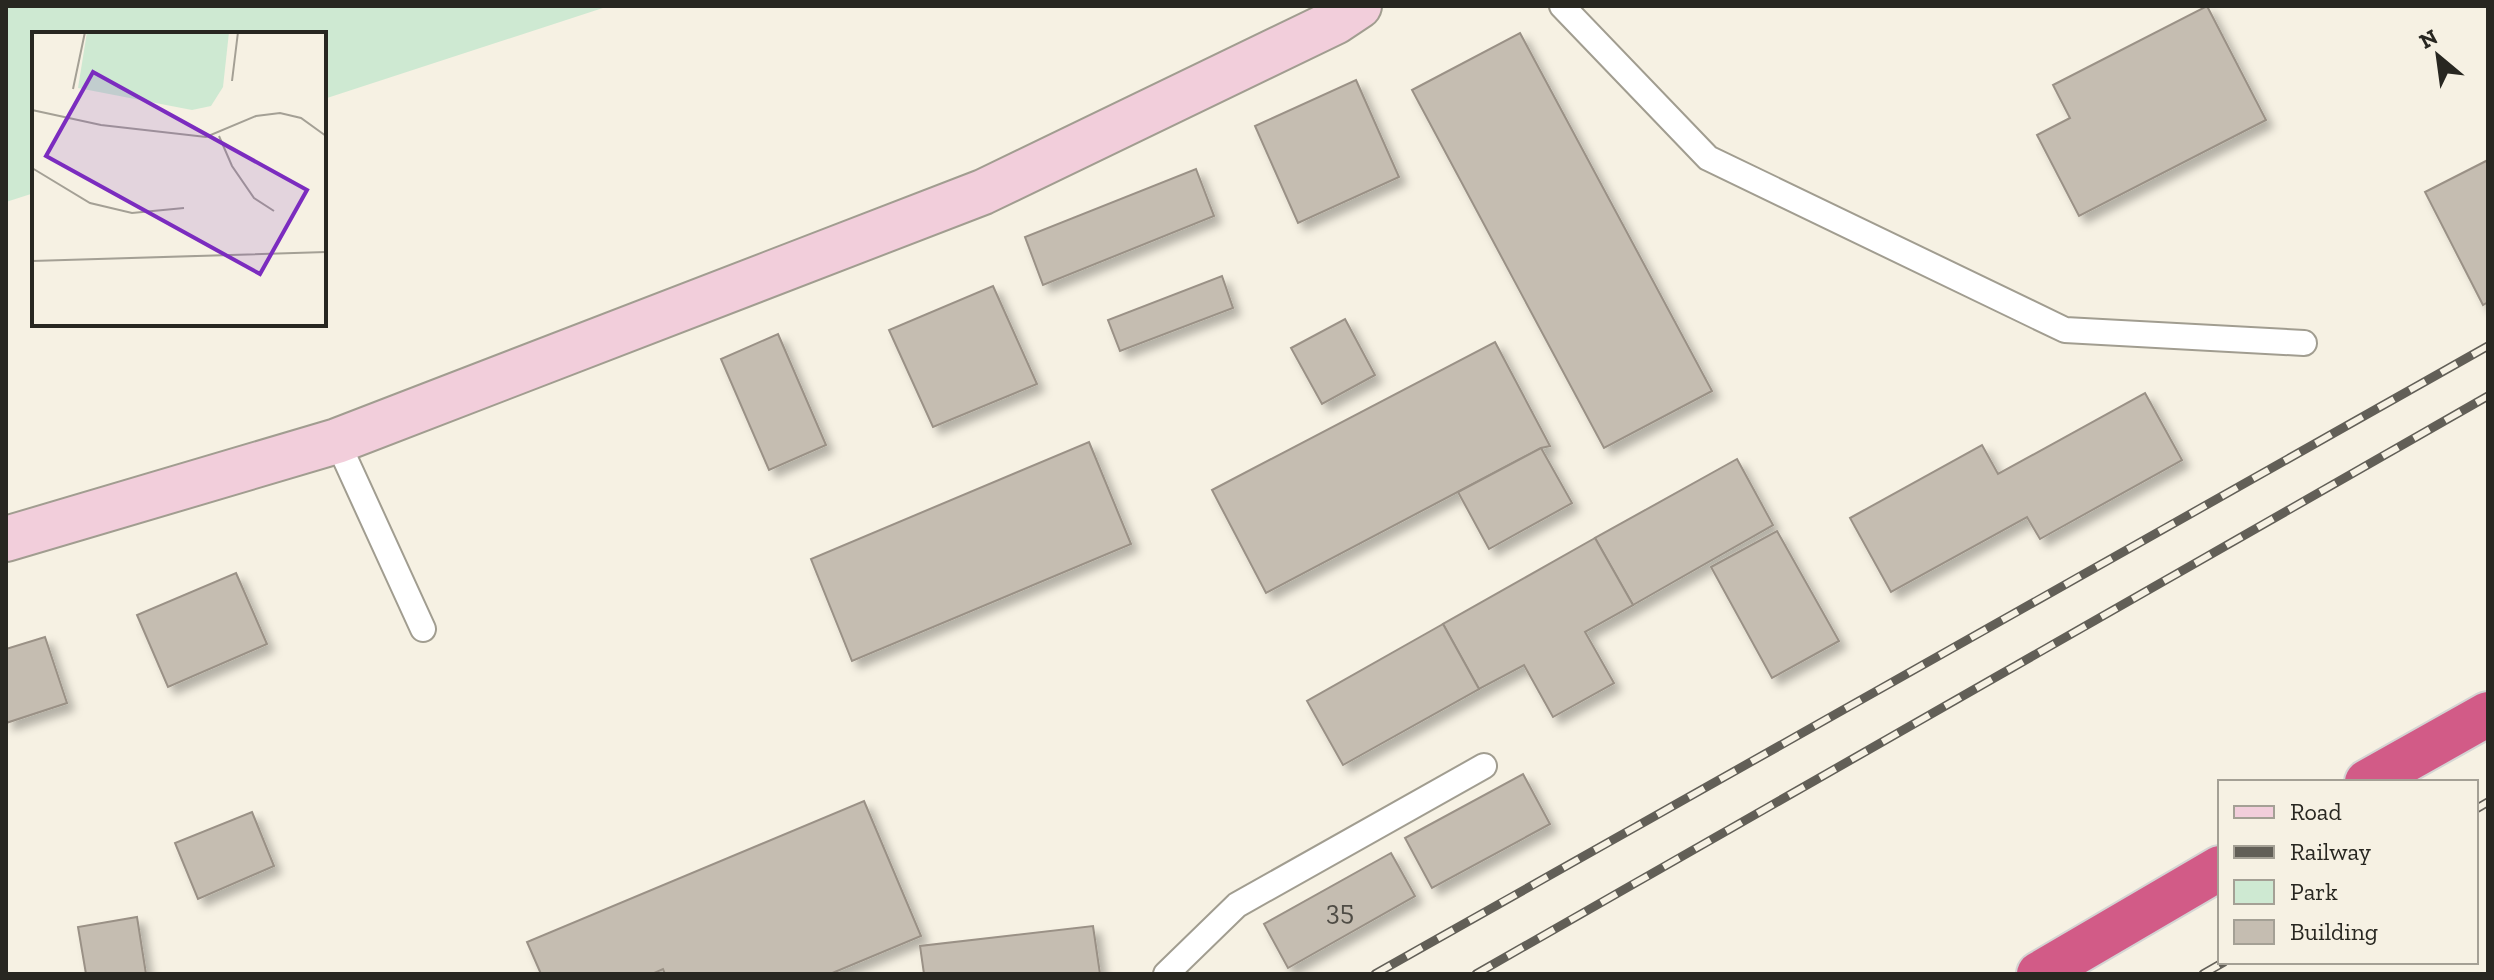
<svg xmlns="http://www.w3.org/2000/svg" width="2494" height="980" font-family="'Zilla Slab',serif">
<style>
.green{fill:#cee9d2}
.building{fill:#c5bdb1;stroke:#9a9186;stroke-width:2;filter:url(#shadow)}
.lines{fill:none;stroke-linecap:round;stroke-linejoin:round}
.lane-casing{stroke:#a19d90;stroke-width:28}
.secondary-casing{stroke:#a19d90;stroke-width:48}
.highway-casing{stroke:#d4d4d3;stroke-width:48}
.lane{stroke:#fff;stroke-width:24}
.secondary{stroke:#f2cedb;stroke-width:44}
.highway{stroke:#d25b87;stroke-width:44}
.rail-casing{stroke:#625f57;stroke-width:9}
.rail{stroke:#f6f1e3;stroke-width:6;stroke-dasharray:18;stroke-linecap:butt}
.labels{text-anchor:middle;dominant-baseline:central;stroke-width:7;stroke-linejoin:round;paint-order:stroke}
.number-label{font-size:28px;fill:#4f4c45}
.inset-road{fill:none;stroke:#a4a095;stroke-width:2}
.view{fill:#7b2cbf;fill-opacity:0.15;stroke:#7b2cbf;stroke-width:4}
.inset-edge{fill:none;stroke:#282721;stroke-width:4}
</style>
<defs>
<filter id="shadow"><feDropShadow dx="7" dy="7" stdDeviation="4" flood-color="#0004"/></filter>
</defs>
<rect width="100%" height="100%" fill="#f6f1e3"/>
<polygon class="green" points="6,6 609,6 324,99 324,34 34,34 34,193 6,202"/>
<g class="building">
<polygon points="2207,6 2266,120 2079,216 2037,135 2070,118 2053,85"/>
<polygon points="1520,33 1712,391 1604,448 1412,90"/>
<polygon points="1356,80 1399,177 1298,223 1255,126"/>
<polygon points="2488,160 2488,302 2483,305 2425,192"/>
<polygon points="1196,169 1214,216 1043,285 1025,237"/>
<polygon points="1222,276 1233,308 1120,351 1108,320"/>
<polygon points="993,286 1037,384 933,427 889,330"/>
<polygon points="1345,319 1375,375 1322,404 1291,348"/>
<polygon points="778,334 826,445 769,470 721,359"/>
<polygon points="1495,342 1550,446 1541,448 1266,593 1212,490"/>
<polygon points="2145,393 2182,460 2040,539 2027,517 1891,592 1850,518 1982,445 1998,474"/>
<polygon points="1089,442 1131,544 852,661 811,559"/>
<polygon points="1541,448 1572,503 1489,549 1458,492"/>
<polygon points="1737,459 1773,525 1633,605 1595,538"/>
<polygon points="1777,531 1839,641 1772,678 1711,567"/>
<polygon points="1595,538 1633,605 1585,632 1614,683 1553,717 1524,665 1479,689 1443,624"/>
<polygon points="236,573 267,644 168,687 137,615"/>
<polygon points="1443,624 1479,689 1343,765 1307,701"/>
<polygon points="45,637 67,703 6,723 6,649"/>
<polygon points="1523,774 1550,824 1432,888 1405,838"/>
<polygon points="864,801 921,936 830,974 665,974 663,969 652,974 541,974 527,942"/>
<polygon points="252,812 274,866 198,899 175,843"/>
<polygon points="1391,853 1415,896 1288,968 1264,924"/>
<polygon points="137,917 146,974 86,974 78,927"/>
<polygon points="1093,926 1100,974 924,974 920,946"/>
</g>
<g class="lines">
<defs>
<g id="lane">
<polyline points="1562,6 1708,158 2065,330 2304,343"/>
<polyline points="337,441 423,629"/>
<polyline points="1166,974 1237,905 1484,766"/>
</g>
<polyline id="secondary" points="6,539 337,441 983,192 1335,22 1359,6"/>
<g id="highway">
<polyline points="2367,782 2488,714"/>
<polyline points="2039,974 2220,868"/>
</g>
</defs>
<use href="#lane" class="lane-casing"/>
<use href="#secondary" class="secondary-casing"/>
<use href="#highway" class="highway-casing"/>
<use href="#lane" class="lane"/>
<use href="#secondary" class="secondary"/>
<use href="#highway" class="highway"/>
<defs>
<g id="rail">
<polyline points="2476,809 2488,802"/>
<polyline points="1375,974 2488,346"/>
<polyline points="1476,974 2488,396"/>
<polyline points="2203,974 2224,962"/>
</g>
</defs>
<use href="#rail" class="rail-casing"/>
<use href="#rail" class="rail"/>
</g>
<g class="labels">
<g class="number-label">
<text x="1340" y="910">35</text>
</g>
</g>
<g transform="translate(32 32)">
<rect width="294" height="294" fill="#f6f1e3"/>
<path d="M55,0H197L191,55L179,74L160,78L46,56Z" fill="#cee9d2"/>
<path class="inset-road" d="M200,49L206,0M41,57L53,0M0,78L69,93L174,105L224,84L248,81L269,86L294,104M187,104L200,134L222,166L242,179M0,136L58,171L100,181L152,176M0,229L294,220"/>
<path class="view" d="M61,40L275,158L228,242L14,124Z"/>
<rect width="294" height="294" class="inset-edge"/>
</g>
<rect width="2494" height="980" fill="none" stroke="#282721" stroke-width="16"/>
<rect x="2218" y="780" width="260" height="184" fill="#f6f1e3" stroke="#a4a095" stroke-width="2"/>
<rect x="2234" y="806" width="40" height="12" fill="#f2cedb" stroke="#a4a095" stroke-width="2"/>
<text x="2290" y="820" font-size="24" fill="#282721">Road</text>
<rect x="2234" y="846" width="40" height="12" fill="#625f57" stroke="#a4a095" stroke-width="2"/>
<text x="2290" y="860" font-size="24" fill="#282721">Railway</text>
<rect x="2234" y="880" width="40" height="24" fill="#cee9d2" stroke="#a4a095" stroke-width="2"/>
<text x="2290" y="900" font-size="24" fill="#282721">Park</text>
<rect x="2234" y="920" width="40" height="24" fill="#c5bdb1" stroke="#a4a095" stroke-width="2"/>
<text x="2290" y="940" font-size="24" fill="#282721">Building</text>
<g transform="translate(2438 56) rotate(331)" stroke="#f6f1e3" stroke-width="6" paint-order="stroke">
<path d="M0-6L14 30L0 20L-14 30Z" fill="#282721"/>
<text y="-12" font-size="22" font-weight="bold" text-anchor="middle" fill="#282721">N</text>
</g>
</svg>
